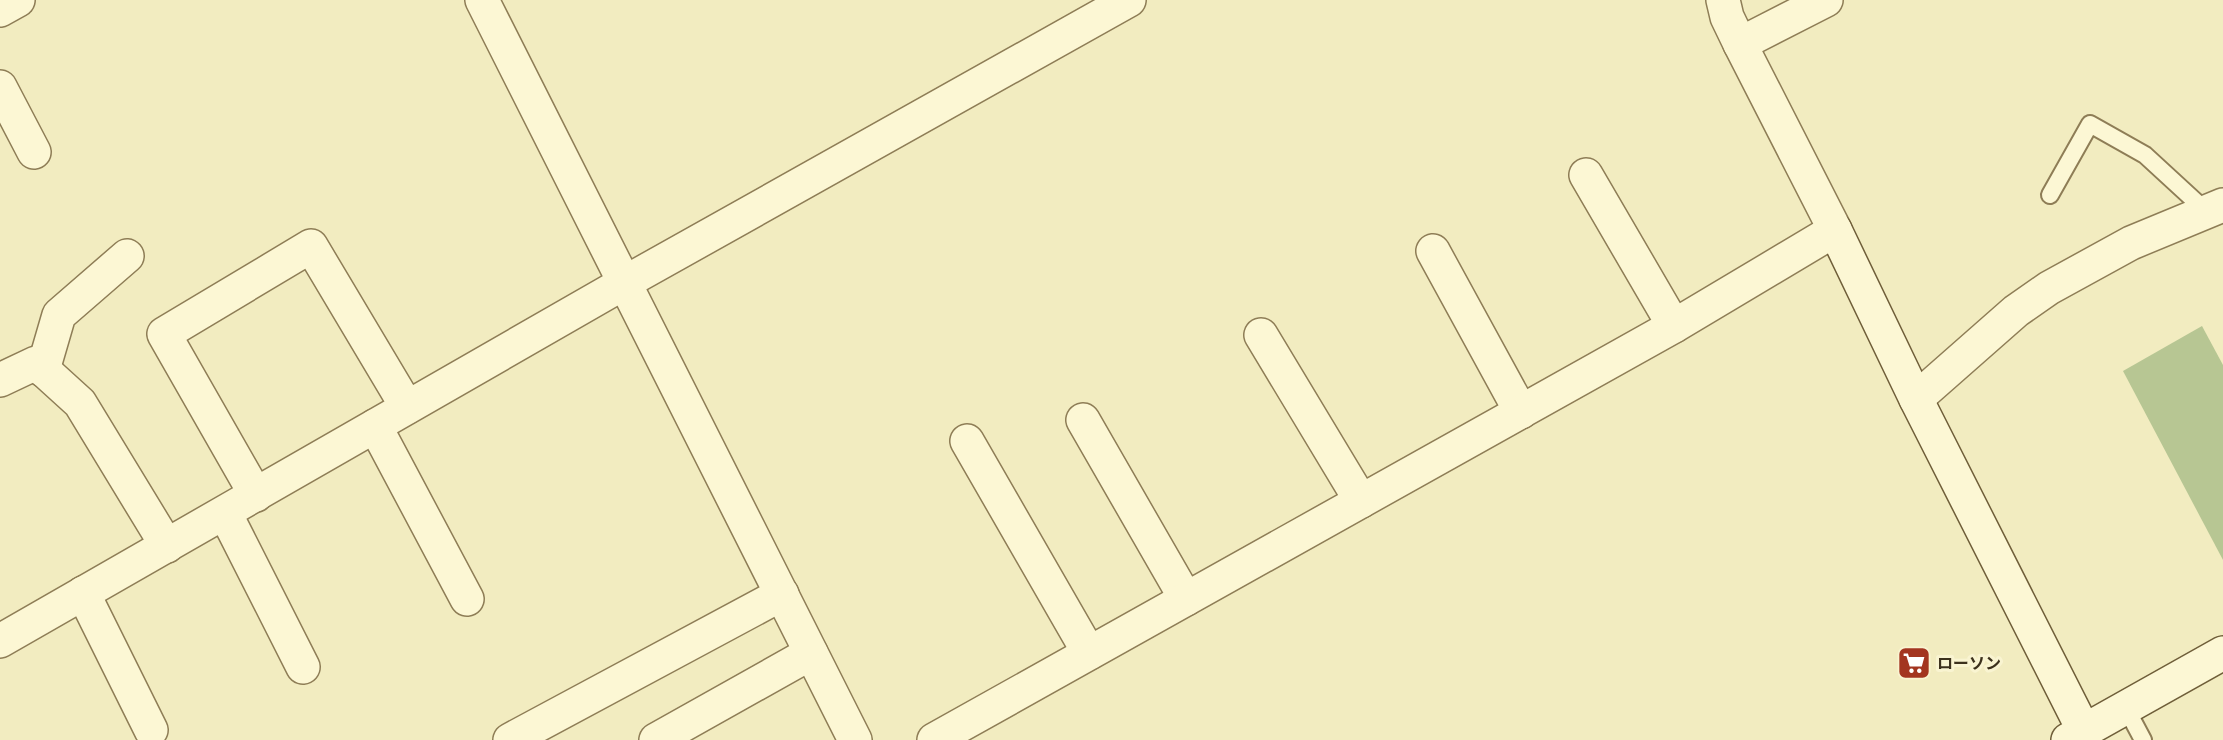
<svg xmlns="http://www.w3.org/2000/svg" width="2223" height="740" font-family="Bitter,'Noto Sans JP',serif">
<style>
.cemetery{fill:#b7c693}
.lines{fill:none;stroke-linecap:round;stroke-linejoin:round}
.lane-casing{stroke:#8e7d56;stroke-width:20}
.street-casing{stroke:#8e7d56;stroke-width:36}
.secondary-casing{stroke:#6f5e39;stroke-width:36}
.lane{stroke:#fcf7d4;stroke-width:16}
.street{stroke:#fcf7d4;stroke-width:33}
.secondary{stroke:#fcf7d4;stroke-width:33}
.labels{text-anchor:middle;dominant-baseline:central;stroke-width:6;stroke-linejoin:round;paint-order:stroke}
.poi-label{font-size:16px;font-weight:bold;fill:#3c311c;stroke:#f9f4d1;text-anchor:start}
</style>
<rect width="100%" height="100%" fill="#f2ecc0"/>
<polygon class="cemetery" points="2202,326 2223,365 2223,560 2123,371"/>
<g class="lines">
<defs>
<g id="lane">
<polyline points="2050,195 2090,124 2145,155 2207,212"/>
<polyline points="2126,708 2143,740"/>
</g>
<g id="street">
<polyline points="482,0 855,740"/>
<polyline points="0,10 18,0"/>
<polyline points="1740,44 1826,0"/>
<polyline points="0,87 34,152"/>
<polyline points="1586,175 1674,326"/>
<polyline points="1433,251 1521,412"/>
<polyline points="1261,335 1361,501"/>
<polyline points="43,370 59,315 127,256"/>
<polyline points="0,380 36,363 80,403 167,546"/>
<polyline points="1916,399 2016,311 2049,288 2131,243 2223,205"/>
<polyline points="1083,420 1186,599"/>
<polyline points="375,426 467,599"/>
<polyline points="967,441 1089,653"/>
<polyline points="256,495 164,334 311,246 407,407"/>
<polyline points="225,513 303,667"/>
<polyline points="83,593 151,730"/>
<polyline points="0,641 624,283 1129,0"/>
<polyline points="510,740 782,594"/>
<polyline points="656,740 811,653"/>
<polyline points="934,740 1674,326 1835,230 1740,44 1727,17 1723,0"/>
</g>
<g id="secondary">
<polyline points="1835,230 1916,399 2084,731"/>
<polyline points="2068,740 2223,653"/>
</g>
</defs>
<use href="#lane" class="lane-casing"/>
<use href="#street" class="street-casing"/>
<use href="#secondary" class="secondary-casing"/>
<use href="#lane" class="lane"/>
<use href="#street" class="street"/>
<use href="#secondary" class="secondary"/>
</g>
<defs>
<symbol id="supermarket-square" viewBox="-11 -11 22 22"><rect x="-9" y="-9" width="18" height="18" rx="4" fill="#a33520" stroke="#f9f4d1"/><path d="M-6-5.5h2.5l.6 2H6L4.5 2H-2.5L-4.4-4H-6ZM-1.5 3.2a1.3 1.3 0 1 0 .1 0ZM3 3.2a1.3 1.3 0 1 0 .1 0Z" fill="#fff"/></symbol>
</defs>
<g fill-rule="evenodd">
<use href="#supermarket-square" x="1895" y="644" width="38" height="38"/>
</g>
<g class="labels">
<g class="poi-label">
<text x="1937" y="663">ローソン</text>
</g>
</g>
</svg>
